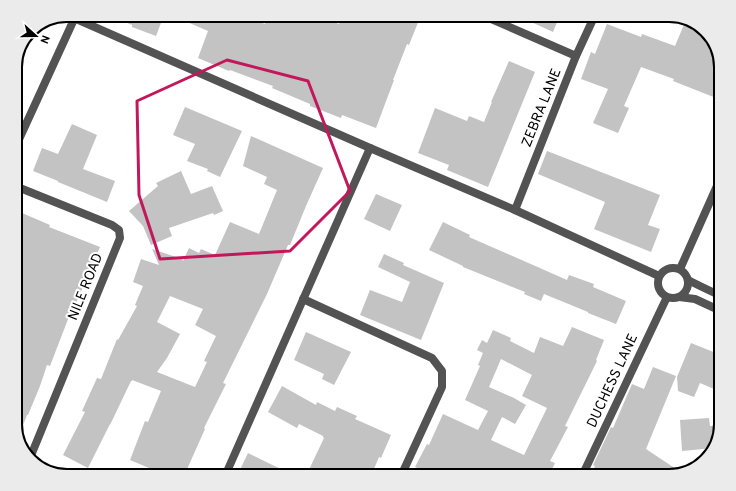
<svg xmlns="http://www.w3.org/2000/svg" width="736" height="491" font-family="Overpass,sans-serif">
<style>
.building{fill:#c3c3c3;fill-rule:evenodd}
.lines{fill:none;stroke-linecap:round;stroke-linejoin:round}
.minor{stroke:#535353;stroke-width:8}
.marked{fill:none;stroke:#c2185b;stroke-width:3;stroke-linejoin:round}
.labels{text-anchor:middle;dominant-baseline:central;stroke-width:4;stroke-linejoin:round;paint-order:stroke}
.street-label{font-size:14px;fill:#000;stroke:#fff}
.rim{fill:none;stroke:#000;stroke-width:2}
</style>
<rect width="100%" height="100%" fill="#fff"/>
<g class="building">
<polygon points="109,15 164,15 156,36 132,27 132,25"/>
<polygon points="171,15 242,15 265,24 268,15 319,15 339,24 343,15 369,15 385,21 388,15 407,15 419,20 409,45 407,44 393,80 394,80 376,128 342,115 341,118 310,106 310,104 272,88 273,86 230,70 229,71 198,58 208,31"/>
<polygon points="516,15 560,15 553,32"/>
<polygon points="686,20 698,24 716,44 721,66 721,85 716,98 673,81 674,79 641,67 624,106 629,108 618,133 593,123 608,89 581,79 591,52 595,54 607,24 641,37 642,34 675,46"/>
<polygon points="509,61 535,72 488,187 447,170 449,165 418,153 435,108 467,121 469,116 484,122 492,102 491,102"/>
<polygon points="185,107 242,131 220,177 207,171 208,169 187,161 195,144 173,135"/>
<polygon points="72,124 97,135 83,169 115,181 107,202 58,182 58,181 33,171 42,148 58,154"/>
<path d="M251,136L323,168L306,206L290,245H288L267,294L223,383L226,384L204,428L205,429L184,476H154L156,471L130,460L145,421L148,422L161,391L132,380V381H131L110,425V424L88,468L63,455L85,412L82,411L97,378L101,379L117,339L118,340L137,306L135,305L143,286L133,282L141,259L159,265L152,249L182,259L183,261L189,248L199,253L201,249L215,255L230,222L259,234L277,190L264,184L267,177L243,166ZM170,296L203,309L195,325L216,336L204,361L207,362L195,387L157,372L167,358L180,334L157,322Z"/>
<polygon points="547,151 660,195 648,225 660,229 651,252 594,229 605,202 538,174"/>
<polygon points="181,171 191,194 212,186 223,211 214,215 213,213 169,228 172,236 151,245 143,226 129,211 158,186 156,183"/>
<polygon points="376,194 402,205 390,231 364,219"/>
<polygon points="15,210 50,225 49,227 100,247 71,315 70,314 50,366 47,365 40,386 28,415 27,415 18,438 15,427"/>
<polygon points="443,222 470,235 469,237 567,280 569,275 594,284 593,287 626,301 616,324 588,313 588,312 544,294 541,301 524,294 525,292 463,267 463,266 429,250"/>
<polygon points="384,254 404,263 403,265 444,283 421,340 360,315 370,290 402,302 410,282 378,267"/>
<path d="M572,327L604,340L596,360L597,361L565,426L568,427L550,461L555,463L549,476H434L415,467L427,444L429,445L443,414L478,430L488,411L465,400L480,366L478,365L483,353L477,350L482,340L487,343L493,330L511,338L510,341L534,353L540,337L563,346ZM501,359L532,375L522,396L547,408L524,455L491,440L502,417L515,424L526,405L514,398L489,387Z"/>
<polygon points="306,332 351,352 334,385 322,379 324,374 294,360"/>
<polygon points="691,343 721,355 721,392 700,383 694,397 678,391 677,377"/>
<polygon points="653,367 676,376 646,449 682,473 670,476 591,476 595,466 593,465 611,427 613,428 632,384 644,389"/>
<polygon points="282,386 316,405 317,402 335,411 337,407 357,416 355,419 391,435 381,458 379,457 371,476 306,476 324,438 323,437 323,436 299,424 297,428 268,412"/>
<polygon points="709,418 710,426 720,426 714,448 682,451 680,420"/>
<polygon points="248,453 295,476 237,476"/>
</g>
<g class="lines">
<g class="minor">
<polyline points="482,15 576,56"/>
<polyline points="74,18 370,148 515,210 659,276"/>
<polyline points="15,148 76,15"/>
<polyline points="15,186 112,225 119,230 120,238 30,458"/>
<polyline points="515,210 576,56 595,15"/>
<circle cx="673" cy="283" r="15"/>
<polyline points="680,269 721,177"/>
<polyline points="688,280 700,286 721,296"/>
<polyline points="679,297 695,299 721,311"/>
<polyline points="303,299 432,358 442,371 442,387 401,476"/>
<polyline points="225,476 370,148"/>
<polyline points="582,476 667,297"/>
</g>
</g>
<path class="marked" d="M227,60L308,81L350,191L290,251L160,259L139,195L137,101Z"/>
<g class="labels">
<g class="street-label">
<text transform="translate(542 108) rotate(-68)">ZEBRA LANE</text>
<text transform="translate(86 287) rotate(-68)">NILE ROAD</text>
<text transform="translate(613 381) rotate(-65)">DUCHESS LANE</text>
</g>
</g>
<path d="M0 0H736V491H0ZM67 22H669A45 45 0 0 1 714 67V424A45 45 0 0 1 669 469H67A45 45 0 0 1 22 424V67A45 45 0 0 1 67 22Z" fill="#ebebeb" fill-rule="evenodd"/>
<path class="rim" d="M67 22H669A45 45 0 0 1 714 67V424A45 45 0 0 1 669 469H67A45 45 0 0 1 22 424V67A45 45 0 0 1 67 22Z"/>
<g transform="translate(36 36) rotate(111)" stroke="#ffffff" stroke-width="3" paint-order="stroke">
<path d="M0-3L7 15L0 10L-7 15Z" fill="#000000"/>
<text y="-6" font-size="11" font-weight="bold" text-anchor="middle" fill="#000000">N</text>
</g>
</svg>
